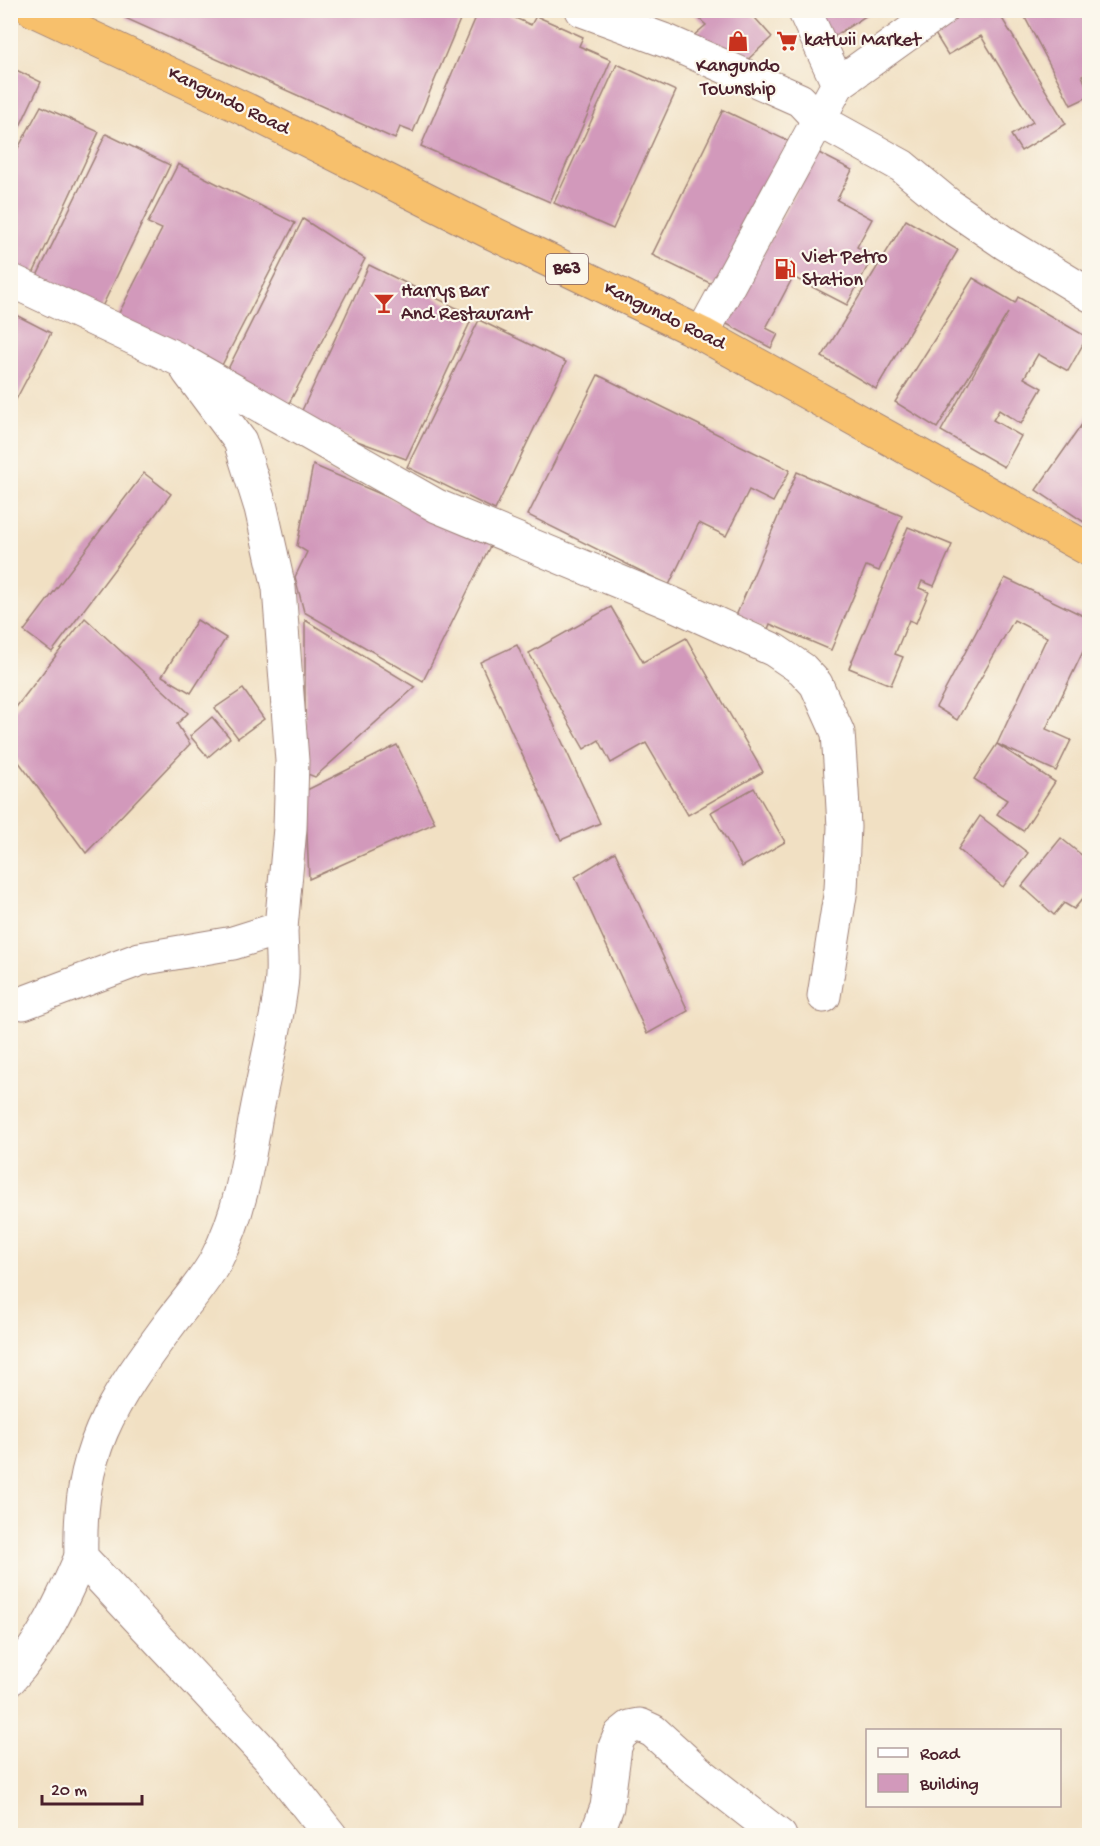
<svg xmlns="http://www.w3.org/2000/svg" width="1100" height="1846" font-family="'Gochi Hand',sans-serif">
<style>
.building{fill:#d299bb}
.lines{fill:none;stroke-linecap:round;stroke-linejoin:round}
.minor-casing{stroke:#9e8077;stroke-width:35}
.highway-casing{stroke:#9e8077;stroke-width:35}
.minor{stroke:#fff;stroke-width:33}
.highway{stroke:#f7c06c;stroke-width:33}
.labels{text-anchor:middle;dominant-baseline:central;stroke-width:4.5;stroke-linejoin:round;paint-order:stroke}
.shield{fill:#fbf7ec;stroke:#7f6065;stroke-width:1.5}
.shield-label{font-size:18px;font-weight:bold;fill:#4a1f2b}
.poi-label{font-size:20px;fill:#4a1f2b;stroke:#fbf7ec;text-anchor:start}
.street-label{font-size:20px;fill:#4a1f2b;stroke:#fbf7ec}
</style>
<rect width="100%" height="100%" fill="#fbf7ec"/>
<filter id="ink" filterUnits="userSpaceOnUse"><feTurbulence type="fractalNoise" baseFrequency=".0167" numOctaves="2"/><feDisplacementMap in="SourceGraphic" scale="12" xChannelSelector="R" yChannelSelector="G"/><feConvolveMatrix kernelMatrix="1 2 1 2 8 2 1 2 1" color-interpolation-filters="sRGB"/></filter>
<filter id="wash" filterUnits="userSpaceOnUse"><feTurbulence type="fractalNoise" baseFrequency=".008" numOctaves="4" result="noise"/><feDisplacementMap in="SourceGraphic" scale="24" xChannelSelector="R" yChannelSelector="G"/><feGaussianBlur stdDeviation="1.35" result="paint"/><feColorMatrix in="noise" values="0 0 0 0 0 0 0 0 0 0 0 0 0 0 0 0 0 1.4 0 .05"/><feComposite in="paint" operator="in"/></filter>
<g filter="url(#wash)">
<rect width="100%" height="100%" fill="#f1e0c3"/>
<g id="blocks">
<g class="building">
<polygon points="129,10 464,10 413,132 400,127 395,139 125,18"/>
<polygon points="479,10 497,10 531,25 536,16 583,37 579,46 611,60 550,202 421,146"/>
<polygon points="690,10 748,10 772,37 743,64 685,43 706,25"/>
<polygon points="810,10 875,10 830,39"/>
<polygon points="963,10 997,10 1066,124 1021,151 1011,135 1033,122 981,36 948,55 932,29"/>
<polygon points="1008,10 1090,10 1090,71 1082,75 1090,96 1071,105 1022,12 1011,17"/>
<polygon points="617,64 676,91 613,229 554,203"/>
<polygon points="10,67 41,82 10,147"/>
<polygon points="41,106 99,132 33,274 10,263 10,163"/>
<polygon points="723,110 790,142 718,287 652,255"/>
<polygon points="106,134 170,165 100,311 35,280"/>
<polygon points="817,152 852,170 837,200 872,219 857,247 873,256 847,305 793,277 766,328 778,334 771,348 725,323"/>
<polygon points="178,164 295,223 219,371 116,319 162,229 148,223"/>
<polygon points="303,219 365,259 286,409 223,379"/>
<polygon points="906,220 958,250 876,389 822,357"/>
<polygon points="369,265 473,316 406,459 298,419"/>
<polygon points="973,278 1015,303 1018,297 1087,337 1068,371 1038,354 1024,378 1042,388 1021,424 999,410 993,420 1021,436 1004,467 941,431 1008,313 937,428 895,402"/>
<polygon points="10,312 51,333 10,411"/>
<polygon points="479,320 566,362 495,510 407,467"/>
<polygon points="598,375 790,470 773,502 749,490 726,536 699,523 669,585 528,515"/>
<polygon points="1090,413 1090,526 1036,490"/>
<polygon points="313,465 492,542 423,681 304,612 295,577 307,552 297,546"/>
<polygon points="797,472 902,516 879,571 866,566 831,650 770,624 768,629 736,616"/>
<polygon points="144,473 171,494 52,652 24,631"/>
<polygon points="908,527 952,545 934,586 922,581 919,588 929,592 916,623 909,620 895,654 903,657 891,685 849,668"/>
<polygon points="1005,578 1090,619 1090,637 1046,729 1071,740 1056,771 997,744 1055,782 1023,831 997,814 1007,800 974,779 997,744 1047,637 1014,620 957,720 936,707"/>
<polygon points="611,607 643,662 686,638 763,772 688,815 646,743 611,763 599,740 584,749 529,653"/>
<polygon points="85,618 188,713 177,724 190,744 86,853 10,750 10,715"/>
<polygon points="197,620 226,638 191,693 162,676"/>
<polygon points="305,620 415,687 315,777 305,773"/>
<polygon points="517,645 600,823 561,840 480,662"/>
<polygon points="243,689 264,719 238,738 215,708"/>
<polygon points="212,717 230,738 208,757 190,736"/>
<polygon points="397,745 435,823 309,879 305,791"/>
<polygon points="754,788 785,842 742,867 711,812"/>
<polygon points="980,816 1028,853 1003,887 958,849"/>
<polygon points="1061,838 1090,862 1090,890 1074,909 1064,903 1054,915 1022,886"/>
<polygon points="615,852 688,1011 647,1034 575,877"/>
</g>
</g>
</g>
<g filter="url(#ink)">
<use href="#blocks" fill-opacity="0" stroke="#9e8077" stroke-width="1.5"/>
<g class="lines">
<defs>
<g id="minor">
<polyline points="582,10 669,42 800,100 819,120 902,166 949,205 1006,244 1090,295"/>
<polyline points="838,84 941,10"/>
<polyline points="10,280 180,360 437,506 673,604 774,650 802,669 816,684 838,733 842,791 844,827 841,889 824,996"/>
<polyline points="702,334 838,84 804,10"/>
<path d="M281,928C281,948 284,968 281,987C275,1033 263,1076 255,1121C247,1169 239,1216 216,1260C204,1282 186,1302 171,1322C110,1404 78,1451 81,1557L270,1759L331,1836"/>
<polyline points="23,1003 140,959 233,943 281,928 290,828 292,761 279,588 261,508 240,441 188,371"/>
<path d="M10,1679C43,1643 62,1601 81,1557"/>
<polyline points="596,1836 607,1807 615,1747 620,1735 630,1727 640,1725 653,1731 697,1771 780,1836"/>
</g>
<polyline id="highway" points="33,10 247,110 486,230 702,334 1090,550"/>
</defs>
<use href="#minor" class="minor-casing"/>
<use href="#highway" class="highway-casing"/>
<use href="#minor" class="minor"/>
<use href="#highway" class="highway"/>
</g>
</g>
<defs>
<symbol id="shop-bare" viewBox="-9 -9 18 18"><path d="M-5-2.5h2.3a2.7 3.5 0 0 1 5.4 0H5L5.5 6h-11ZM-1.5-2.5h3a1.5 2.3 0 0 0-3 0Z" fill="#c8321e" stroke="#fbf7ec" stroke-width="2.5" paint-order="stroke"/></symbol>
<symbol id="supermarket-bare" viewBox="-9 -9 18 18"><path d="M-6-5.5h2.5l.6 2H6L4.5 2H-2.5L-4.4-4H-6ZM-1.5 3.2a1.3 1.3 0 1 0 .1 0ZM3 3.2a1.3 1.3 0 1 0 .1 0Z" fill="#c8321e" stroke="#fbf7ec" stroke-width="2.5" paint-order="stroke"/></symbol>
<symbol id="fuel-bare" viewBox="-9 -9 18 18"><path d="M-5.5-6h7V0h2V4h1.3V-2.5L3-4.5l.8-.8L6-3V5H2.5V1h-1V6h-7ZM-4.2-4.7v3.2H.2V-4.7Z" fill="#c8321e" stroke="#fbf7ec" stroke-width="2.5" paint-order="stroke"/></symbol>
<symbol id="bar-bare" viewBox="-9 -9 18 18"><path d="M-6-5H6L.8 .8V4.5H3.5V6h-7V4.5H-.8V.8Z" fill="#c8321e" stroke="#fbf7ec" stroke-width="2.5" paint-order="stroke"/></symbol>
</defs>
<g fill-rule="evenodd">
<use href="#shop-bare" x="723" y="26" width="30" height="30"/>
<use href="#supermarket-bare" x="772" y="26" width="30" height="30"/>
<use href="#fuel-bare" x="770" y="254" width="30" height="30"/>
<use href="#bar-bare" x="369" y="288" width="30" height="30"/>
</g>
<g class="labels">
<rect class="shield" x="546" y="254" width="42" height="30" rx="4.5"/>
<g class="shield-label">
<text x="567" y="269">B63</text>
</g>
<g class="poi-label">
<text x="804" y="41">katwii Market</text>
<text x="738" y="67" text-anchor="middle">Kangundo<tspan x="738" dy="23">Township</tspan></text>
<text x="802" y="258">Viet Petro<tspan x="802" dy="23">Station</tspan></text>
<text x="401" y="292">Harrys Bar<tspan x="401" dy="23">And Restaurant</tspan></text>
</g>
<g class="street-label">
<text transform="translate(228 102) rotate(26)">Kangundo Road</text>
<text transform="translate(664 317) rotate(26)">Kangundo Road</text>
</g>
</g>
<rect width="1100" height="1846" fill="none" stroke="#fbf7ec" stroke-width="36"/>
<rect x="866" y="1729" width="195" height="78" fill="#fbf7ec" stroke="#b4a19f" stroke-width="1.5"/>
<rect x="878" y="1748" width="30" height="9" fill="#ffffff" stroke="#b4a19f" stroke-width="1.5"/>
<text x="920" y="1759" font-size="18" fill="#4a1f2b">Road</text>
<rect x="878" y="1774" width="30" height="18" fill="#d299bb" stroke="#b4a19f" stroke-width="1.5"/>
<text x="920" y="1789" font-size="18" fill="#4a1f2b">Building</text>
<path d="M42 1795v9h100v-9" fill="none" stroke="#4a1f2b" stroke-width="3"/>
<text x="51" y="1795" font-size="18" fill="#4a1f2b" stroke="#fbf7ec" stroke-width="4.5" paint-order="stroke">20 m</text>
</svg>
